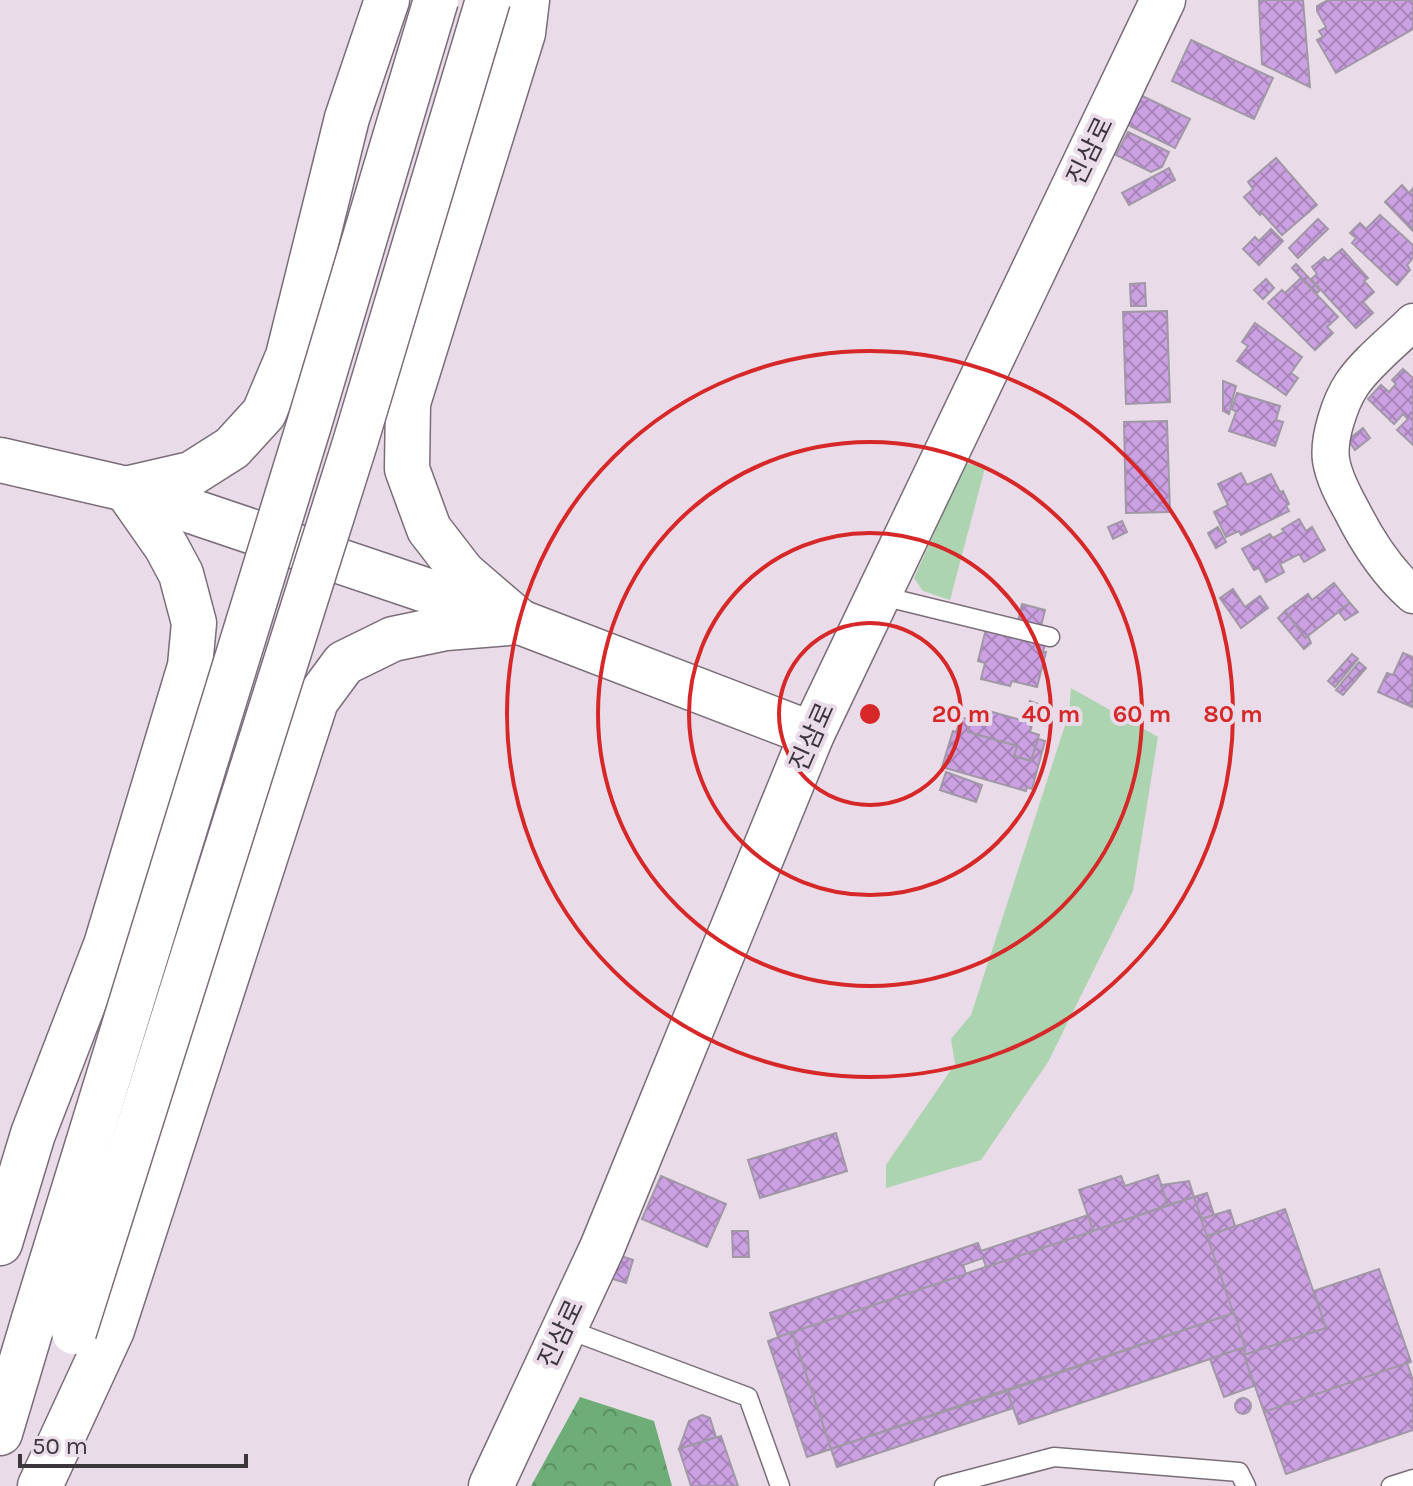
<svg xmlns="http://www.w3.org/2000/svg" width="1413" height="1486" font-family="Karla,'Noto Sans KR',sans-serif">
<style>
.green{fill:#acd4b0}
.forest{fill:url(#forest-crowns)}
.building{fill:url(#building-cross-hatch);stroke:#a198a6;stroke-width:2}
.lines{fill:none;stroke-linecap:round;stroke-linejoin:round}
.service-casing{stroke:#796d78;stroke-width:21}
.minor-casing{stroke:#796d78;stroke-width:39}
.tertiary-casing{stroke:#796d78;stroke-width:47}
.primary-casing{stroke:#796d78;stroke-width:47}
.service{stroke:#fff;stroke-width:18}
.minor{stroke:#fff;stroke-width:36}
.tertiary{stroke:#fff;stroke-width:44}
.primary{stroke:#fff;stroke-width:44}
.primary-bridge-casing{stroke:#796d78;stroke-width:47;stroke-linecap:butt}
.primary-bridge{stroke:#fff;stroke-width:44}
.ring{fill:none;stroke:#d62828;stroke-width:4}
.labels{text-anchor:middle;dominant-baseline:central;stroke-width:8;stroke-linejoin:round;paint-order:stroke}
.street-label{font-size:26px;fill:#3c373c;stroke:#e9dce8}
.centre{fill:#d62828;stroke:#e9dce8;stroke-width:4}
.ring-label{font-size:24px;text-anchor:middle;font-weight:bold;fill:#d62828;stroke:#e9dce8;stroke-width:8;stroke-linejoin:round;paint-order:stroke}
</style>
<defs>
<pattern id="forest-crowns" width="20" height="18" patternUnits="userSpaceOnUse" patternTransform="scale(2)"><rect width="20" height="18" fill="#6ead77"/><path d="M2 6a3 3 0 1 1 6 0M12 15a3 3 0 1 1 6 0" fill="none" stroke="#5c8e63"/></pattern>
<pattern id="building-cross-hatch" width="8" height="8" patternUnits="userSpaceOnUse" patternTransform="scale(2)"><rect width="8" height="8" fill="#cca1e3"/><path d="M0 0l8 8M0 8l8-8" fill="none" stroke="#a784b9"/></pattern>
</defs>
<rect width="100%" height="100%" fill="#e9dce8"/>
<g class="green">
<polygon points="966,463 985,468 950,600 923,591 914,578"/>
<polygon points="1071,688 1158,737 1133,891 1048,1062 981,1160 886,1188 886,1165 955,1064 951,1039 971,1015 1069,713"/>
</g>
<polygon class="forest" points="580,1397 654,1421 672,1486 531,1486"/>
<g class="building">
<polygon points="1259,0 1303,0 1310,87 1262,64"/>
<polygon points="1328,0 1413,0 1413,29 1336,73 1317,40 1323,37 1319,31 1326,27 1317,11 1317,6"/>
<polygon points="1191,40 1273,78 1254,119 1172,81"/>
<polygon points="1134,92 1190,119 1175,148 1120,121"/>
<polygon points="1128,132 1169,152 1162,167 1151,172 1116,155"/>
<polygon points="1276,158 1317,205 1282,235 1262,213 1260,215 1244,197 1253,189 1248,182"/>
<polygon points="1169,168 1175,180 1129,205 1122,193"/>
<polygon points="1402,185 1409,193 1413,188 1413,231 1385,202"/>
<polygon points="1380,215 1413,245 1413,258 1407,265 1410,270 1397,285 1352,243 1356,238 1350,233 1360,223 1366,229"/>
<polygon points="1318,219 1328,229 1298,258 1289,248"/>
<polygon points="1271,229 1283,241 1259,265 1243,249 1255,237 1259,241"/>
<polygon points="1342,249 1368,278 1364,281 1374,292 1363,302 1373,313 1356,328 1311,279 1317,274 1312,267 1324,257 1328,261"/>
<polygon points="1296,264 1320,290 1316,294 1292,268"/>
<polygon points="1301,278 1338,317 1327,327 1333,333 1315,350 1268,303 1282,290 1285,293"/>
<polygon points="1266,279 1274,288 1263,299 1254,290"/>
<polygon points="1145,283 1146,306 1131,306 1130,284"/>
<polygon points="1167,311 1170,402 1126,404 1123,312"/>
<polygon points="1255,323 1302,357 1291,373 1298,378 1286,395 1237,361 1248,346 1242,342"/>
<polygon points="1403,369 1413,378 1413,445 1397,430 1408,419 1403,414 1394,424 1368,399 1381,385 1389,392 1396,384 1392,380"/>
<polygon points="1223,381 1236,386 1229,414 1223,411"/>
<polygon points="1237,393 1280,406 1276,420 1283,422 1275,446 1229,431 1236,412 1232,409"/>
<polygon points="1167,421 1170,512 1126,513 1124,422"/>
<polygon points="1363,428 1370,438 1355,450 1348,440"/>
<polygon points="1241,473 1247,485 1271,474 1280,492 1283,491 1289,504 1286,506 1289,511 1241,535 1239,531 1226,537 1214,512 1228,505 1218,484"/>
<polygon points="1299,519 1306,531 1312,527 1325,550 1304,562 1299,554 1280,564 1284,572 1266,582 1259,568 1254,570 1242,549 1270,534 1273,538 1284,532 1282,529"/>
<polygon points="1122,521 1127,532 1113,539 1108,527"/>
<polygon points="1218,527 1226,542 1216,548 1208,533"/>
<polygon points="1334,583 1350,603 1305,638 1285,611 1308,594 1312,600"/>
<polygon points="1233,589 1245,607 1260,596 1268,608 1241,628 1220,598"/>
<polygon points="1350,603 1358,612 1345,620 1338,611"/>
<polygon points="1022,604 1045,610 1041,626 1018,621"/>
<polygon points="1285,611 1305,638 1308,636 1311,643 1304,649 1278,618"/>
<polygon points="987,625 1046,640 1043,652 1046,652 1037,687 1012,681 1010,686 981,679 985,663 978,661"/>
<polygon points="1403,653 1413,657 1412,707 1378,692 1387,673 1393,675"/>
<polygon points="1352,654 1358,659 1335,687 1328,681"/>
<polygon points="1359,662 1366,668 1343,695 1336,690"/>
<polygon points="1030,701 1038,704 1030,732 1039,735 1031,761 1014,756 1017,746 968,732 975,707 1024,721"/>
<polygon points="961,717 971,720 968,732 1017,746 1014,756 1031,761 1038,739 1045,741 1032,789 1027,787 1026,791 942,767 953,731 956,732"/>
<polygon points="946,772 982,785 976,802 940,790"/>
<polygon points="836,1133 847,1171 760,1198 748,1160"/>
<polygon points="1158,1175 1168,1205 1093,1231 1079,1190 1121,1176 1125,1186"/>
<polygon points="661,1176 726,1204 707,1247 642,1219"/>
<polygon points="1189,1181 1194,1197 1168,1205 1161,1185"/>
<polygon points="1207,1193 1214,1215 1201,1219 1194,1197"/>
<polygon points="1194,1197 1234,1313 831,1449 792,1332"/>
<polygon points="1285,1209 1326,1328 1244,1355 1245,1347 1207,1236"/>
<polygon points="1230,1210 1235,1226 1207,1236 1201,1219"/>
<polygon points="1088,1215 1093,1231 986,1267 983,1258 963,1265 966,1274 778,1337 770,1313 978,1243 981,1251"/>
<polygon points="732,1231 748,1231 749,1257 733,1257"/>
<polygon points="615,1254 633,1260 626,1283 607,1277"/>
<polygon points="1379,1269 1411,1362 1264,1412 1244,1355 1326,1328 1314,1291"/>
<polygon points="1234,1313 1245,1347 1019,1424 1007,1391"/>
<polygon points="792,1332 831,1449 807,1457 768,1341"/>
<polygon points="1245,1347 1244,1355 1254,1386 1224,1397 1210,1359"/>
<polygon points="1407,1363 1413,1380 1413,1430 1286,1474 1264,1412"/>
<polygon points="1007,1391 1013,1408 837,1467 831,1449"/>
<circle cx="1243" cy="1406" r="8"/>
<polygon points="702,1415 710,1418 716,1437 679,1449 689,1421"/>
<polygon points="721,1436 738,1486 691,1486 679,1449"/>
</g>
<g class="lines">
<defs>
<g id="service">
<polyline points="878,595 1050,637"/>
<polyline points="564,1328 748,1397 780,1486"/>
<polyline points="944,1486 1054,1457 1239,1472 1246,1486"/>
<polyline points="1391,1486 1413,1479"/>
</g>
<path id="minor" d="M1413,322C1394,341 1367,362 1352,384C1340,402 1328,438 1331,460C1334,478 1343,495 1352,511C1368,543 1386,571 1413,595"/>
<g id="tertiary">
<polyline points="0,460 126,489 520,622 812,734"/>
<polyline points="491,1486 602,1248 812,734 1163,0"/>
</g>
<g id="primary">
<polyline points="520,622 463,573 429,529 407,469 408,403 523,33 527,0"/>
<polyline points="0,1243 33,1134 106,945 190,666 194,623 181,574 166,546 126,489 191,474 232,448 264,413 288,356 347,118 387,0"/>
<polyline points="0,1433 34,1319"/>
<polyline points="40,1486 112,1330 316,701 344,663 393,639 446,628 520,622"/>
</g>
</defs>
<use href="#service" class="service-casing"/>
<use href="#minor" class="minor-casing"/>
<use href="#tertiary" class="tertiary-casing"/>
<use href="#primary" class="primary-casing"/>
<use href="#service" class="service"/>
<use href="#minor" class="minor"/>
<use href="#tertiary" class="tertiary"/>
<use href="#primary" class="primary"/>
<defs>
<g id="primary-bridge">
<polyline points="34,1319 308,428 436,0"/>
<polyline points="74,1332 355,443 488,0"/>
</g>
</defs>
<use href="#primary-bridge" class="primary-bridge-casing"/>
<use href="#primary-bridge" class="primary-bridge"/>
</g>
<g class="ring">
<circle cx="870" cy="714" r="91"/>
<circle cx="870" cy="714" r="181"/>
<circle cx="870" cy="714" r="272"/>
<circle cx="870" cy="714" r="363"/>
</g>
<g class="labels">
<g class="street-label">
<text transform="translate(1090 151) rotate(-64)">진삼로</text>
<text transform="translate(812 737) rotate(-66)">진삼로</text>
<text transform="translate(561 1334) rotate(-65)">진삼로</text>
</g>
</g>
<circle cx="870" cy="714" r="12" class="centre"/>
<g class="ring-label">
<text x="961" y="722">20 m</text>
<text x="1051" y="722">40 m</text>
<text x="1142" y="722">60 m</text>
<text x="1233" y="722">80 m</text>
</g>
<path d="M20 1454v12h226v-12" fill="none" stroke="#3c373c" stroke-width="4"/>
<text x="32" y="1454" font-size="24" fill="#3c373c" stroke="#e9dce8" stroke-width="6" paint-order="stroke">50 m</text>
</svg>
